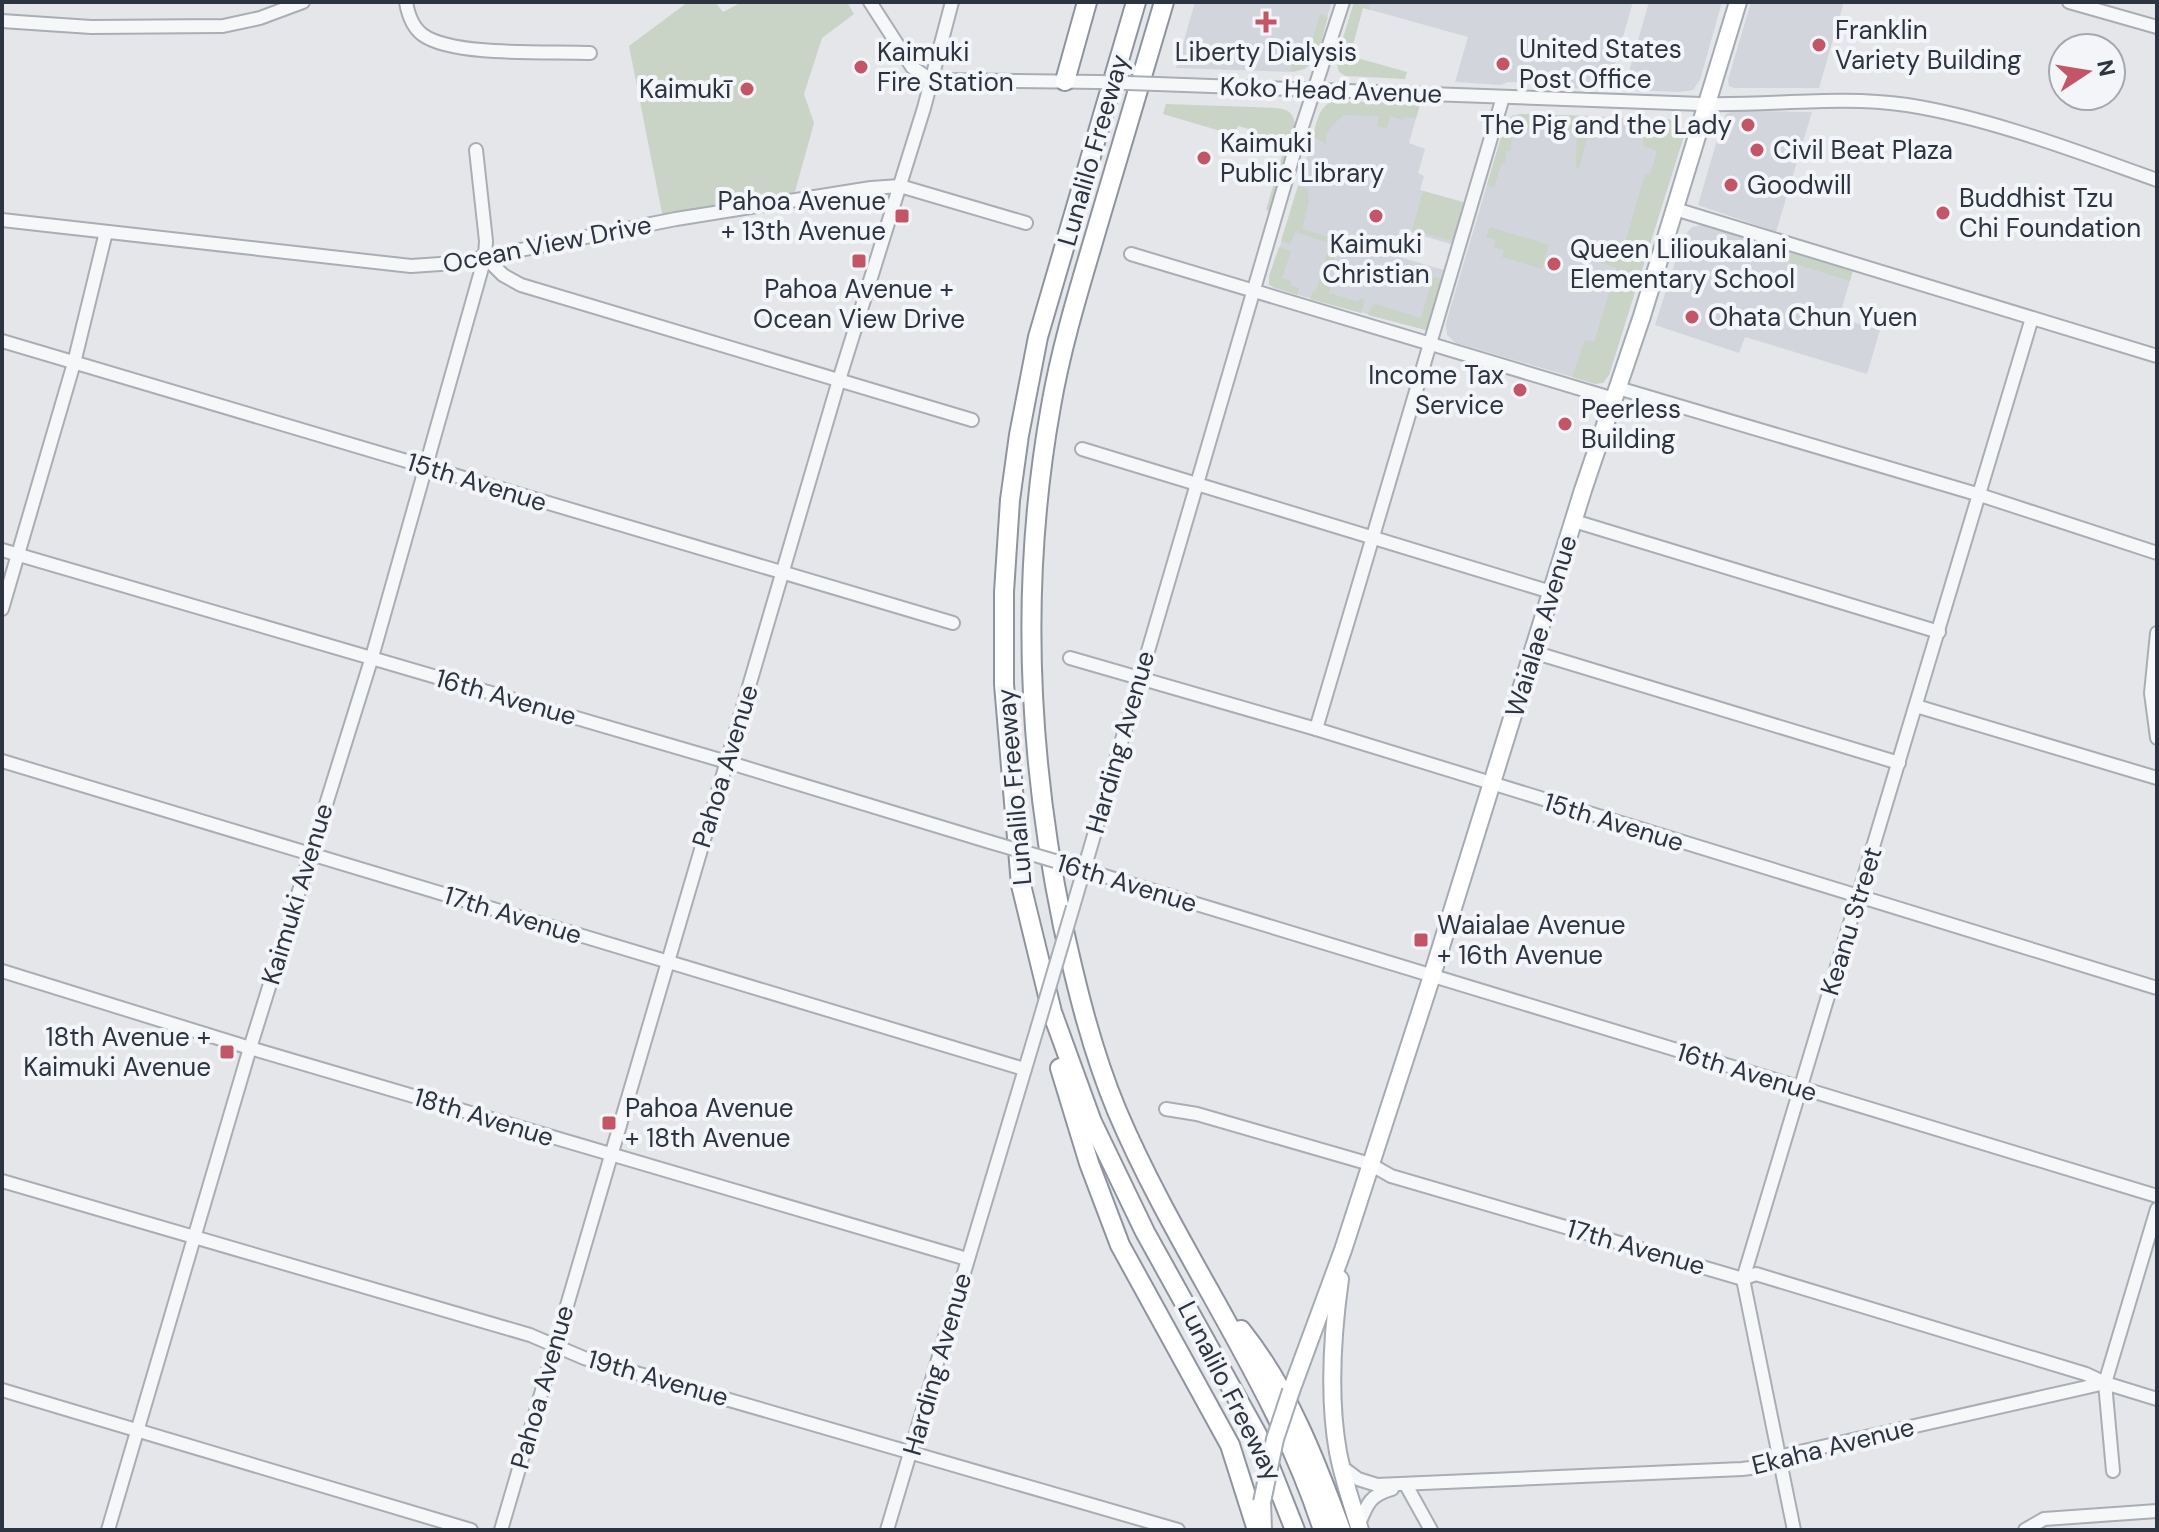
<svg xmlns="http://www.w3.org/2000/svg" width="2159" height="1532" font-family="'DM Sans',sans-serif">
<style>
.built{fill:#d2d5dc}
.green{fill:#c9d3c6}
.lines{fill:none;stroke-linecap:round;stroke-linejoin:round}
.minor-casing{stroke:#a9adb4;stroke-width:16}
.major-casing{stroke:#a4abb5;stroke-width:20}
.highway-casing{stroke:#8d94a0;stroke-width:22}
.minor{stroke:#f6f7f9;stroke-width:12}
.major{stroke:#fff;stroke-width:16}
.highway{stroke:#fff;stroke-width:18}
.minor-bridge-casing{stroke:#a9adb4;stroke-width:16;stroke-linecap:butt}
.major-bridge-casing{stroke:#a4abb5;stroke-width:20;stroke-linecap:butt}
.minor-bridge{stroke:#f6f7f9;stroke-width:12}
.major-bridge{stroke:#fff;stroke-width:16}
.poi-dot{fill:#c25666;stroke:#f3f5f8;stroke-width:3}
.labels{text-anchor:middle;dominant-baseline:central;stroke-width:8;stroke-linejoin:round;paint-order:stroke}
.poi-label{font-size:26px;fill:#2d3441;stroke:#f3f5f8;text-anchor:start}
.street-label{font-size:26px;fill:#2d3441;stroke:#f3f5f8}
</style>
<rect width="100%" height="100%" fill="#e4e6ea"/>
<g class="built">
<polygon points="1195,2 1332,2 1313,62 1305,69 1294,72 1176,68"/>
<polygon points="1354,2 1633,2 1610,81 1602,89 1536,87 1530,83 1508,82 1501,85 1455,82 1468,37 1353,5"/>
<polygon points="1649,2 1722,2 1700,80 1693,90 1679,92 1633,90 1626,88 1626,82"/>
<polygon points="1751,2 1844,2 1819,88 1734,88 1729,86 1728,80"/>
<polygon points="1338,101 1420,104 1409,143 1425,149 1418,173 1424,176 1420,190 1466,203 1454,245 1400,229 1393,255 1447,271 1426,330 1273,288 1269,283 1320,113 1329,102"/>
<polygon points="1735,111 1812,112 1776,232 1698,205 1723,120 1727,113"/>
<polygon points="1521,114 1668,119 1680,124 1684,132 1609,375 1603,383 1593,383 1456,343 1447,335 1446,323 1505,124 1512,116"/>
<polygon points="1707,224 1853,270 1839,318 1880,330 1867,374 1745,337 1739,353 1655,325 1683,237 1692,227"/>
</g>
<g class="green">
<polygon points="688,2 715,2 723,12 742,2 847,2 854,14 822,38 804,94 814,123 794,195 663,218 629,46"/>
<polygon points="1354,2 1368,2 1370,10 1363,8 1350,56 1407,72 1405,79 1346,76 1339,72 1336,61"/>
<path d="M1320,14L1328,17C1321,39 1319,71 1290,71L1293,59L1306,62Z"/>
<path d="M1338,101L1420,104L1416,118L1404,117L1403,120L1390,116L1387,129L1377,126L1379,116L1344,115C1333,125 1324,129 1327,144L1313,137C1317,120 1319,103 1338,101Z"/>
<path d="M1166,104L1276,108C1283,109 1290,110 1293,117C1301,131 1277,194 1271,211L1266,210L1286,142L1262,135L1260,142L1250,139L1252,130L1238,126L1234,135L1163,114Z"/>
<polygon points="1521,114 1589,116 1589,126 1620,126 1620,129 1597,129 1596,140 1587,138 1579,169 1576,168 1577,130 1517,128 1512,130 1511,151 1506,151 1506,163 1501,164 1494,188 1487,185 1505,124 1512,116"/>
<path d="M1644,118C1661,119 1681,115 1684,136L1609,375L1603,383L1595,384L1572,377L1585,340L1594,342L1617,268L1596,261L1598,253L1612,257L1616,242L1625,243L1645,174L1650,175L1657,151L1643,146Z"/>
<polygon points="1298,186 1308,189 1309,202 1302,229 1339,240 1329,275 1333,277 1329,293 1359,302 1360,298 1365,300 1361,313 1310,299 1313,291 1316,292 1330,243 1295,232 1290,244 1281,241"/>
<polygon points="1423,191 1463,202 1453,241 1412,230"/>
<polygon points="1490,227 1549,245 1542,269 1502,257 1504,250 1494,247 1496,240 1486,237"/>
<polygon points="1279,247 1291,251 1282,278 1291,281 1291,286 1299,288 1297,295 1269,285 1269,276"/>
<polygon points="1792,251 1853,270 1850,281 1789,262"/>
<polygon points="1433,277 1444,280 1426,330 1368,315 1372,306 1375,304 1421,318"/>
</g>
<g class="lines">
<defs>
<g id="minor">
<path d="M406,2C408,14 412,27 423,35C454,57 549,51 590,53"/>
<polyline points="870,2 912,67 931,80 1098,82"/>
<polyline points="2069,2 2157,27"/>
<polyline points="2,21 91,27 223,26 260,18 303,2"/>
<path d="M1157,84C1339,91 1520,97 1702,104C1771,106 1839,95 1907,105C1990,118 2078,152 2157,180"/>
<polyline points="1675,209 2157,356"/>
<polyline points="2,220 411,266 455,263 676,219 871,188 900,186 1026,223"/>
<polyline points="1131,254 1614,399"/>
<polyline points="485,257 503,275 521,285 972,420"/>
<polyline points="2,341 953,623"/>
<polyline points="1618,388 1980,495 2157,553"/>
<polyline points="1082,449 1551,592"/>
<polyline points="1574,521 1939,632"/>
<polyline points="2,550 727,762 990,842"/>
<polyline points="2,609 74,363 106,232"/>
<polyline points="2157,633 2151,693 2157,738"/>
<polyline points="1533,652 1899,763"/>
<polyline points="1070,658 1316,729 2157,988"/>
<polyline points="1916,706 2157,778"/>
<polyline points="1316,729 1503,97"/>
<polyline points="2,761 1024,1069"/>
<polyline points="1055,861 2157,1196"/>
<polyline points="1073,907 1298,139 1343,2"/>
<polyline points="2,971 250,1048 967,1259"/>
<polyline points="1166,1109 1197,1114 1370,1164 1391,1176 1743,1279 1756,1274 2086,1374 2105,1383"/>
<polyline points="2,1181 530,1335 584,1358 1178,1530"/>
<polyline points="2,1390 471,1530"/>
<polyline points="1342,1467 1358,1479 1377,1485 1742,1469 1767,1466 1778,1457 2105,1383 2157,1399"/>
<polyline points="2113,1471 2105,1383 2157,1209"/>
<polyline points="1406,1485 1431,1530"/>
<path d="M1359,1524C1367,1504 1370,1495 1392,1489"/>
<polyline points="108,1530 250,1048 372,657 485,257 486,241 476,150"/>
<polyline points="501,1530 839,380 924,108 952,2"/>
<polyline points="887,1530 1037,1029"/>
<polyline points="1794,1530 1743,1279 2032,318"/>
<polyline points="2025,1530 2044,1519 2157,1511"/>
</g>
<g id="major">
<path d="M1340,1279C1332,1336 1328,1396 1338,1452C1343,1478 1352,1505 1360,1530"/>
<polyline points="1291,1391 1343,1250 1430,982 1583,490 1642,316 1738,2"/>
<polyline points="1262,1502 1263,1530"/>
</g>
<g id="highway">
<polyline points="1136,2 1038,337 1019,435 1010,500 1004,592 1004,684 1021,885 1052,1012 1092,1122 1145,1232 1257,1434 1295,1530"/>
<path d="M1164,2C1143,74 1121,146 1100,218C1082,280 1062,342 1051,406C1020,579 1027,753 1063,926C1077,989 1092,1051 1117,1111C1178,1255 1275,1381 1323,1530"/>
<polyline points="1065,81 1087,2"/>
<polyline points="1060,1068 1089,1163 1120,1245 1230,1445 1257,1530"/>
<path d="M1241,1330C1288,1389 1315,1459 1341,1530"/>
</g>
</defs>
<use href="#minor" class="minor-casing"/>
<use href="#major" class="major-casing"/>
<use href="#highway" class="highway-casing"/>
<use href="#minor" class="minor"/>
<use href="#major" class="major"/>
<use href="#highway" class="highway"/>
<defs>
<g id="minor-bridge">
<polyline points="1098,82 1157,84"/>
<polyline points="990,842 1055,861"/>
<polyline points="1037,1029 1073,907"/>
</g>
<polyline id="major-bridge" points="1262,1502 1275,1439 1291,1391"/>
</defs>
<use href="#minor-bridge" class="minor-bridge-casing"/>
<use href="#major-bridge" class="major-bridge-casing"/>
<use href="#minor-bridge" class="minor-bridge"/>
<use href="#major-bridge" class="major-bridge"/>
</g>
<g class="poi-dot">
<path d="M1262 10h8v8h8v8h-8v8h-8v-8h-8v-8h8z"/>
<circle cx="1819" cy="45" r="8"/>
<circle cx="1503" cy="64" r="8"/>
<circle cx="861" cy="67" r="8"/>
<circle cx="747" cy="89" r="8"/>
<circle cx="1748" cy="125" r="8"/>
<circle cx="1757" cy="150" r="8"/>
<circle cx="1204" cy="158" r="8"/>
<circle cx="1731" cy="185" r="8"/>
<circle cx="1943" cy="213" r="8"/>
<rect x="894" y="208" width="16" height="16" rx="4"/>
<circle cx="1376" cy="216" r="8"/>
<rect x="851" y="253" width="16" height="16" rx="4"/>
<circle cx="1554" cy="264" r="8"/>
<circle cx="1692" cy="317" r="8"/>
<circle cx="1520" cy="390" r="8"/>
<circle cx="1565" cy="424" r="8"/>
<rect x="1413" y="932" width="16" height="16" rx="4"/>
<rect x="219" y="1044" width="16" height="16" rx="4"/>
<rect x="601" y="1115" width="16" height="16" rx="4"/>
</g>
<g class="labels">
<g class="poi-label">
<text x="1835" y="30">Franklin<tspan x="1835" dy="30">Variety Building</tspan></text>
<text x="1519" y="49">United States<tspan x="1519" dy="30">Post Office</tspan></text>
<text x="877" y="52">Kaimuki<tspan x="877" dy="30">Fire Station</tspan></text>
<text x="1266" y="52" text-anchor="middle">Liberty Dialysis</text>
<text x="731" y="89" text-anchor="end">Kaimukī</text>
<text x="1732" y="125" text-anchor="end">The Pig and the Lady</text>
<text x="1220" y="143">Kaimuki<tspan x="1220" dy="30">Public Library</tspan></text>
<text x="1773" y="150">Civil Beat Plaza</text>
<text x="1747" y="185">Goodwill</text>
<text x="1959" y="198">Buddhist Tzu<tspan x="1959" dy="30">Chi Foundation</tspan></text>
<text x="886" y="201" text-anchor="end">Pahoa Avenue<tspan x="886" dy="30">+ 13th Avenue</tspan></text>
<text x="1376" y="244" text-anchor="middle">Kaimuki<tspan x="1376" dy="30">Christian</tspan></text>
<text x="1570" y="249">Queen Lilioukalani<tspan x="1570" dy="30">Elementary School</tspan></text>
<text x="859" y="289" text-anchor="middle">Pahoa Avenue +<tspan x="859" dy="30">Ocean View Drive</tspan></text>
<text x="1708" y="317">Ohata Chun Yuen</text>
<text x="1504" y="375" text-anchor="end">Income Tax<tspan x="1504" dy="30">Service</tspan></text>
<text x="1581" y="409">Peerless<tspan x="1581" dy="30">Building</tspan></text>
<text x="1437" y="925">Waialae Avenue<tspan x="1437" dy="30">+ 16th Avenue</tspan></text>
<text x="211" y="1037" text-anchor="end">18th Avenue +<tspan x="211" dy="30">Kaimuki Avenue</tspan></text>
<text x="625" y="1108">Pahoa Avenue<tspan x="625" dy="30">+ 18th Avenue</tspan></text>
</g>
<g class="street-label">
<text transform="translate(1331 90) rotate(2)">Koko Head Avenue</text>
<text transform="translate(1093 150) rotate(-74)">Lunalilo Freeway</text>
<text transform="translate(547 244) rotate(-11)">Ocean View Drive</text>
<text transform="translate(477 482) rotate(17)">15th Avenue</text>
<text transform="translate(1541 626) rotate(-73)">Waialae Avenue</text>
<text transform="translate(506 697) rotate(16)">16th Avenue</text>
<text transform="translate(1120 742) rotate(-74)">Harding Avenue</text>
<text transform="translate(725 766) rotate(-73)">Pahoa Avenue</text>
<text transform="translate(1014 787) rotate(-95)">Lunalilo Freeway</text>
<text transform="translate(1614 822) rotate(17)">15th Avenue</text>
<text transform="translate(1127 883) rotate(17)">16th Avenue</text>
<text transform="translate(297 894) rotate(-73)">Kaimuki Avenue</text>
<text transform="translate(513 915) rotate(17)">17th Avenue</text>
<text transform="translate(1851 921) rotate(-73)">Keanu Street</text>
<text transform="translate(1747 1072) rotate(17)">16th Avenue</text>
<text transform="translate(484 1117) rotate(17)">18th Avenue</text>
<text transform="translate(1636 1247) rotate(16)">17th Avenue</text>
<text transform="translate(937 1364) rotate(-74)">Harding Avenue</text>
<text transform="translate(658 1378) rotate(16)">19th Avenue</text>
<text transform="translate(542 1387) rotate(-74)">Pahoa Avenue</text>
<text transform="translate(1230 1391) rotate(63)">Lunalilo Freeway</text>
<text transform="translate(1833 1446) rotate(-14)">Ekaha Avenue</text>
</g>
</g>
<rect width="2159" height="1532" fill="none" stroke="#2d3441" stroke-width="8"/>
<g transform="translate(2087 72) rotate(78)"><circle r="38" fill="#f3f5f8" stroke="#a4a8af" stroke-width="2"/>
<path d="M0-6L14 30L0 20L-14 30Z" fill="#c25666"/>
<text y="-12" font-size="22" font-weight="bold" text-anchor="middle" fill="#2d3441">N</text>
</g>
</svg>
